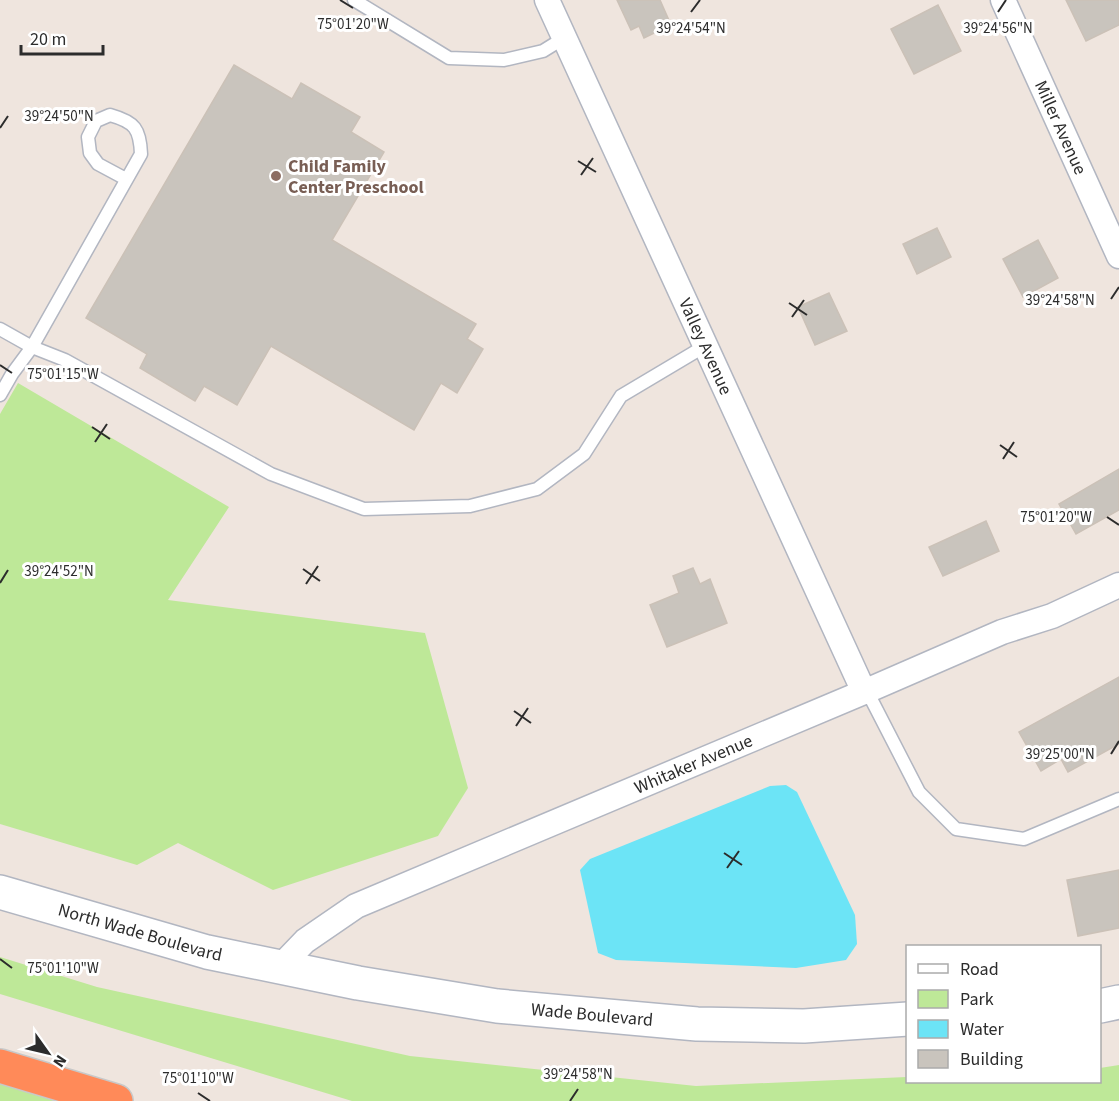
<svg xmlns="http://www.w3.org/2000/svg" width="1119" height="1101" font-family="'Source Sans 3',sans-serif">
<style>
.green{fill:#bee898}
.water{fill:#6ce4f6}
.building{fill:#c9c4bd;stroke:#cbc1b7;stroke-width:1.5}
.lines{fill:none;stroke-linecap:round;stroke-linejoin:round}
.service-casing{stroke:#b2b6c1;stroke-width:15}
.minor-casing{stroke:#b2b6c1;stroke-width:27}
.secondary-casing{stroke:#b2b6c1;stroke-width:36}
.motorway-casing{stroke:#c8c8c8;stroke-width:36}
.service{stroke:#fff;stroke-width:12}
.minor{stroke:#fff;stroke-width:24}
.secondary{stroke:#fff;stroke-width:33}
.motorway{stroke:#ff8a59;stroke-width:33}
.ticks{fill:none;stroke:#2c2c2c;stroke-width:2}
.education-dot{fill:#8d6e63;stroke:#fff;stroke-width:2}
.labels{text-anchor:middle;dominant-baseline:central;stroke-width:6;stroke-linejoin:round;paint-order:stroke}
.street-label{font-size:18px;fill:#2c2c2c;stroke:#fff}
.education-label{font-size:18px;font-weight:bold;fill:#785e54;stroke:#fff;text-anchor:start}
.ticks-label{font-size:15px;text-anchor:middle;fill:#2c2c2c;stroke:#fff;stroke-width:6;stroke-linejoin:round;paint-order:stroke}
</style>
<rect width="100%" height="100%" fill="#efe5de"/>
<g class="green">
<polygon points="18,383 229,507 168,600 425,633 468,788 438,836 273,890 178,843 137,865 0,824 0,414"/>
<polygon points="0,957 97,987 410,1056 696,1086 907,1077 908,1082 1100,1082 1100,1068 1119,1065 1119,1101 352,1101 0,994"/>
<polygon points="0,1084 55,1101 0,1101"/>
</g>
<polygon class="water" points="786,785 797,792 855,915 857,944 846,960 796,968 616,960 598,953 580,870 590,859 770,786"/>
<g class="building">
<polygon points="617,0 660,0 671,25 644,38 639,26 631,30"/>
<polygon points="1066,0 1119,0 1119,25 1086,41"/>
<polygon points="938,5 961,51 914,74 891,29"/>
<polygon points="234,65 292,99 301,83 360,117 351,132 384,152 332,240 476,324 467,339 483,349 457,393 441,383 414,430 271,346 237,405 204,386 195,401 140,368 147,354 86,318"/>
<polygon points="937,228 951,257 917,274 903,244"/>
<polygon points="1038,240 1058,278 1023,297 1003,259"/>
<polygon points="829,293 847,331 815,345 798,307"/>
<polygon points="1119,469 1119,510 1076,534 1059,504"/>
<polygon points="986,521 999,551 943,576 929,547"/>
<polygon points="693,568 700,584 710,579 727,623 667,647 650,605 679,593 673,576"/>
<polygon points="1119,677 1119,744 1068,772 1061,759 1041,771 1019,732"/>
<polygon points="1119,870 1119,928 1078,936 1067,880"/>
</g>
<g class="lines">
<defs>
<g id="service">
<polyline points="354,0 449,58 504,60 543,51 564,38"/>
<path d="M0,329L32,347L141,154C140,129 135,122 110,115L96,121L88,137L90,153L98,164L126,179"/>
<polyline points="0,395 12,374 32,347 65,360 271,474 364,509 470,506 537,489 584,454 621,396 705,346"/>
<polyline points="867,691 919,792 956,829 1024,839 1119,799"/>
</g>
<g id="minor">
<path id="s1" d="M547,0L864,692"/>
<path id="s2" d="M1003,0L1119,256"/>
<path id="s3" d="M280,967L305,941L356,906L864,692L1002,632L1052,616L1119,585"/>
</g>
<g id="secondary">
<path id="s4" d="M0,892L207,952L358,983L497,1006L697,1024L804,1026L908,1019"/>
<polyline points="1100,1006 1119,1002"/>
</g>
<polyline id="motorway" points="0,1066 116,1101"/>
</defs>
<use href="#service" class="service-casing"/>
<use href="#minor" class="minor-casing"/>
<use href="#secondary" class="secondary-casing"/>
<use href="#motorway" class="motorway-casing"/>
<use href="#service" class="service"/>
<use href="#minor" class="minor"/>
<use href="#secondary" class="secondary"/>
<use href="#motorway" class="motorway"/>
</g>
<path class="ticks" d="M340,0L353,8M691,12L700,0M998,12L1006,0M0,128L8,116M578,161L596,172M581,175L593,158M1111,299L1119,287M789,303L807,315M792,317L804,300M0,365L12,373M92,427L110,439M95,442L107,424M1000,445L1017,457M1003,459L1014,442M1107,517L1119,525M303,569L320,581M0,583L8,570M306,584L318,566M514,711L531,723M516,726L528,708M1111,754L1119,741M724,853L742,865M727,868L739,851M0,959L12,968M198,1093L210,1101M570,1101L578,1089"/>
<circle class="education-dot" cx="276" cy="176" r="6"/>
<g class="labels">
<g class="street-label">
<text stroke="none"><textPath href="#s2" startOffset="140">Miller Avenue</textPath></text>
<text stroke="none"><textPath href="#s1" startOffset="381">Valley Avenue</textPath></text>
<text stroke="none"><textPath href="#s3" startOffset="464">Whitaker Avenue</textPath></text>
<text stroke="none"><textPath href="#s4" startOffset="146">North Wade Boulevard</textPath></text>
<text stroke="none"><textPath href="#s4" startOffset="606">Wade Boulevard</textPath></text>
</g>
<g class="education-label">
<text x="288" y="166">Child Family<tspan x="288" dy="21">Center Preschool</tspan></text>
</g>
</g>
<g class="ticks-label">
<text x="353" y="29">75°01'20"W</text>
<text x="691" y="33">39°24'54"N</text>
<text x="998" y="33">39°24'56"N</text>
<text x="59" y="121">39°24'50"N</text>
<text x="1060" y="305">39°24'58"N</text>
<text x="63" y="379">75°01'15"W</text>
<text x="1056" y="522">75°01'20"W</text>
<text x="59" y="576">39°24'52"N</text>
<text x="1060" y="759">39°25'00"N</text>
<text x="63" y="973">75°01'10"W</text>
<text x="578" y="1079">39°24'58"N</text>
<text x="198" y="1083">75°01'10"W</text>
</g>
<rect x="906" y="945" width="195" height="138" fill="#ffffff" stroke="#ababab" stroke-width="1.5"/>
<rect x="918" y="964" width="30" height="9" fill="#ffffff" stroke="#ababab" stroke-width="1.5"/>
<text x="960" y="975" font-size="18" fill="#2c2c2c">Road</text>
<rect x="918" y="990" width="30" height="18" fill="#bee898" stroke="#ababab" stroke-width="1.5"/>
<text x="960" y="1005" font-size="18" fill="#2c2c2c">Park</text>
<rect x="918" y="1020" width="30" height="18" fill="#6ce4f6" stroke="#ababab" stroke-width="1.5"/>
<text x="960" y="1035" font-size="18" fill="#2c2c2c">Water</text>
<rect x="918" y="1050" width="30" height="18" fill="#c9c4bd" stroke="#ababab" stroke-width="1.5"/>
<text x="960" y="1065" font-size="18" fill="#2c2c2c">Building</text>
<g transform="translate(48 1053) rotate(124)" stroke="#ffffff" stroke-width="4.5" paint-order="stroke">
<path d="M0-4.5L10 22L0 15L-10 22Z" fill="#2c2c2c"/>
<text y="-9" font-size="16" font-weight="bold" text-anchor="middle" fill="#2c2c2c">N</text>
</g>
<path d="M21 45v9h82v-9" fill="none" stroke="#2c2c2c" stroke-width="3"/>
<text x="30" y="45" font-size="18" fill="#2c2c2c" stroke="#ffffff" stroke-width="4.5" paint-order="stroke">20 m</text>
</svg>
